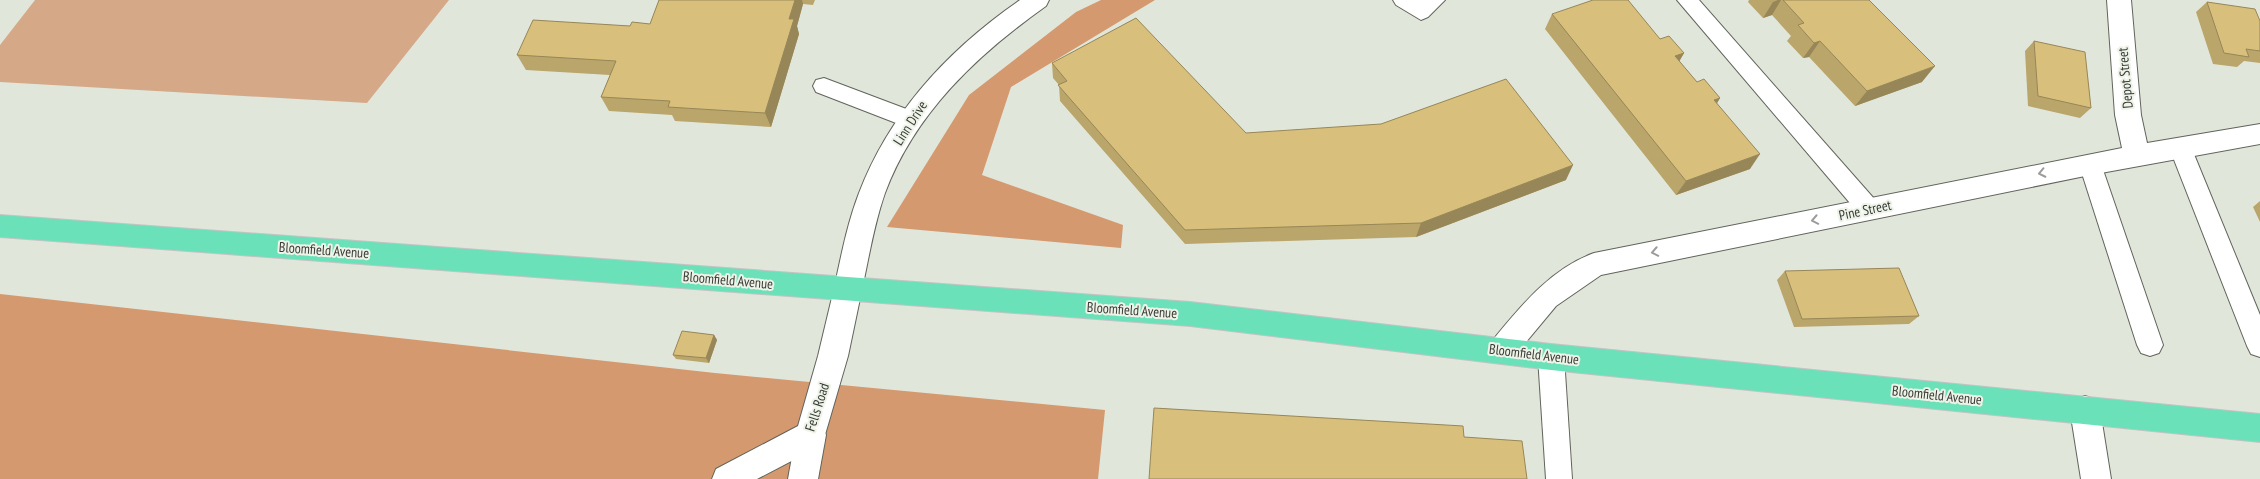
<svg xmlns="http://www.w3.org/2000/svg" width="2260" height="479" font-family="'PT Sans Narrow',sans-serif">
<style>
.green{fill:#d5a888}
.forest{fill:#d4996e}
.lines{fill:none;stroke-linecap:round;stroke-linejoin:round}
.service-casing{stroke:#60645b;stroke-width:2}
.minor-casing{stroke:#60645b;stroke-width:2}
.tertiary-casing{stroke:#60645b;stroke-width:2}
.primary-casing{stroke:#c4c4c3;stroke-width:2}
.service{fill:#fff;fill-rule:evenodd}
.minor{fill:#fff;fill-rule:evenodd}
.tertiary{fill:#fff;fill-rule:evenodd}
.primary{fill:#6ae1b8;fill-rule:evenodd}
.wall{fill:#baa56b}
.shaded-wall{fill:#978657}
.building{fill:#d8c07c;stroke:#978657}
.oneway{stroke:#9c9d9b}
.labels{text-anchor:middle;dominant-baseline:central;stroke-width:4;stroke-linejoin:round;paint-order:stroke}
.street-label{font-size:14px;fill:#393b37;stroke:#eef3e8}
</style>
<rect width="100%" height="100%" fill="#e1e6db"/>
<polygon class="green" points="35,0 449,0 367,103 0,82 0,45"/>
<g class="forest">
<polygon points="1101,0 1155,0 1011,87 982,175 1123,225 1121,248 887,227 969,95 1076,12"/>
<polygon points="0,294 715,373 1105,410 1098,479 0,479"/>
</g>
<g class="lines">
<defs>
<g id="service">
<polygon points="1393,0 1445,0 1428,17 1421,20 1396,5"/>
<polygon points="1677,0 1699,0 1877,202 1881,209 1877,216 1869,219 1861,216"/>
<polygon points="824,78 917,113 920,119 917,125 909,128 816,92 813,86 816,80"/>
<polygon points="2180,138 2188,141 2191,147 2260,315 2260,357 2251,354 2247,346 2169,147 2172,141"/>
<polygon points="2090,155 2098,158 2101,164 2163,345 2159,353 2150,356 2141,353 2137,345 2079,164 2082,158"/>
<polygon points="1551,346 1560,349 1564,357 1572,479 1546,479 1538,357 1542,349"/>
</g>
<g id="minor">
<path d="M1020,0H1049L1046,6C977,55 915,113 885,193C874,224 869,257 862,289L858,298L848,301L838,298L834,289C841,257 847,224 859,193C890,112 949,49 1020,0Z"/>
<path d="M2107,0H2131L2141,115L2147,143L2260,124V144L2090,175L1601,275L1556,306L1512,359L1502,363L1492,359L1487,350L1492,341C1521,306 1550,269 1594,253L2122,148L2115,115Z"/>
<polygon points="2085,396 2096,400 2100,410 2111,479 2081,479 2070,410 2074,400"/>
<polygon points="811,421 822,425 826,435 818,479 788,479 796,435 800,425"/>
</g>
<polygon id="tertiary" points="848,277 858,280 862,289 848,356 822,445 757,479 712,479 716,469 798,426 818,356 834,289 838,280"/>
<polygon id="primary" points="0,215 1190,302 1551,344 2260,414 2260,442 1551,370 1190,326 0,237"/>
</defs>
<use href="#service" class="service-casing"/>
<use href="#minor" class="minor-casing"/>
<use href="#tertiary" class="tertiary-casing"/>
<use href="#primary" class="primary-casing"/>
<use href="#service" class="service"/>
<use href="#minor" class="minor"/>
<use href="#tertiary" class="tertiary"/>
<use href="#primary" class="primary"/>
</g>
<g class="wall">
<polygon points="659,0 815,0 813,5 803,4 797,26 799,34 771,127 675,121 672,115 609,111 601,97 610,75 526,70 517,55 630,26 650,24"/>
<polygon points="1749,0 1869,0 1922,82 1855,106 1809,57 1803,58 1787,41 1791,36 1772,15 1763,18 1748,2"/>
<polygon points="2207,2 2260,21 2260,63 2244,61 2237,67 2213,64 2196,12"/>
<polygon points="1552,14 1660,39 1684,53 1679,61 1697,82 1720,98 1717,103 1750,169 1676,195 1545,29"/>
<polygon points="2034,41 2091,108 2080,118 2028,106 2025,51"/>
<polygon points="1052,63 1246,133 1566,180 1416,237 1185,244 1060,101 1059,85 1053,78"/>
<polygon points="2260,201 2260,222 2253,207"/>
<polygon points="1785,271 1919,316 1909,324 1794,327 1777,280"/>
<polygon points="714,335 717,340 709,363 676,359 673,355"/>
</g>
<g class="shaded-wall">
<polygon points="795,0 802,0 803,4 797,26 799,34 771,127 765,113 789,19"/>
<polygon points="1778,0 1781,0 1772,15 1763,18 1773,2"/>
<polygon points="1820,41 1809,57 1803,58 1814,43"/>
<polygon points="1684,53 1675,69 1675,56"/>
<polygon points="1935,66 1922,82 1855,106 1867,91"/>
<polygon points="1720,98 1711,113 1714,100"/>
<polygon points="1760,154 1750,169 1676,195 1686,181"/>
<polygon points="1573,165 1566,180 1416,237 1421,223"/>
<polygon points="714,335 717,340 709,363 706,358"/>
</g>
<g class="building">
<polygon points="659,0 795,0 789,19 794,19 765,113 668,107 670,101 601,97 616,61 517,55 533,20 630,26 632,22 650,24"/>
<polygon points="1593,0 1628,0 1660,39 1669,36 1684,53 1675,56 1697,82 1704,79 1720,98 1714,100 1760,154 1686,181 1552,14"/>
<polygon points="1783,0 1869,0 1935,66 1867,91 1820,41 1814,43 1798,25 1804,23"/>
<polygon points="2207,2 2255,9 2260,21 2260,51 2246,49 2249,57 2224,53"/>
<polygon points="1136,18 1246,133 1381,124 1506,79 1573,165 1421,223 1185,230 1058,85 1067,81 1052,63"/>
<polygon points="2034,41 2085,52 2091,108 2038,96"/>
<polygon points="1899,268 1919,316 1802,319 1785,271"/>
<polygon points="682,331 714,335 706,358 673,355"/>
<polygon points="1154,408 1463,426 1464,437 1522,441 1527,479 1149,479"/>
</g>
<defs><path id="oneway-chevron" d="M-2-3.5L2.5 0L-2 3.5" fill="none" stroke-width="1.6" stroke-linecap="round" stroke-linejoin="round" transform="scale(1.25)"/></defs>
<g class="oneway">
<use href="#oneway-chevron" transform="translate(2042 173) rotate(168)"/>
<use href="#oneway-chevron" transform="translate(1815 220) rotate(169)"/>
<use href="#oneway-chevron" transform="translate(1655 252) rotate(169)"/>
</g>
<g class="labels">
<g class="street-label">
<text transform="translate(2125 78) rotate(-95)">Depot Street</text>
<text transform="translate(910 123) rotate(-57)">Linn Drive</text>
<text transform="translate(1865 210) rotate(-12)">Pine Street</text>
<text transform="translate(324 250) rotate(4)">Bloomfield Avenue</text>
<text transform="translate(728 280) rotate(5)">Bloomfield Avenue</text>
<text transform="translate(1132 310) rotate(4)">Bloomfield Avenue</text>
<text transform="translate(1534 354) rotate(7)">Bloomfield Avenue</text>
<text transform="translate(1937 395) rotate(6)">Bloomfield Avenue</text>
<text transform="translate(817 407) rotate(-72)">Fells Road</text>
</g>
</g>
</svg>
